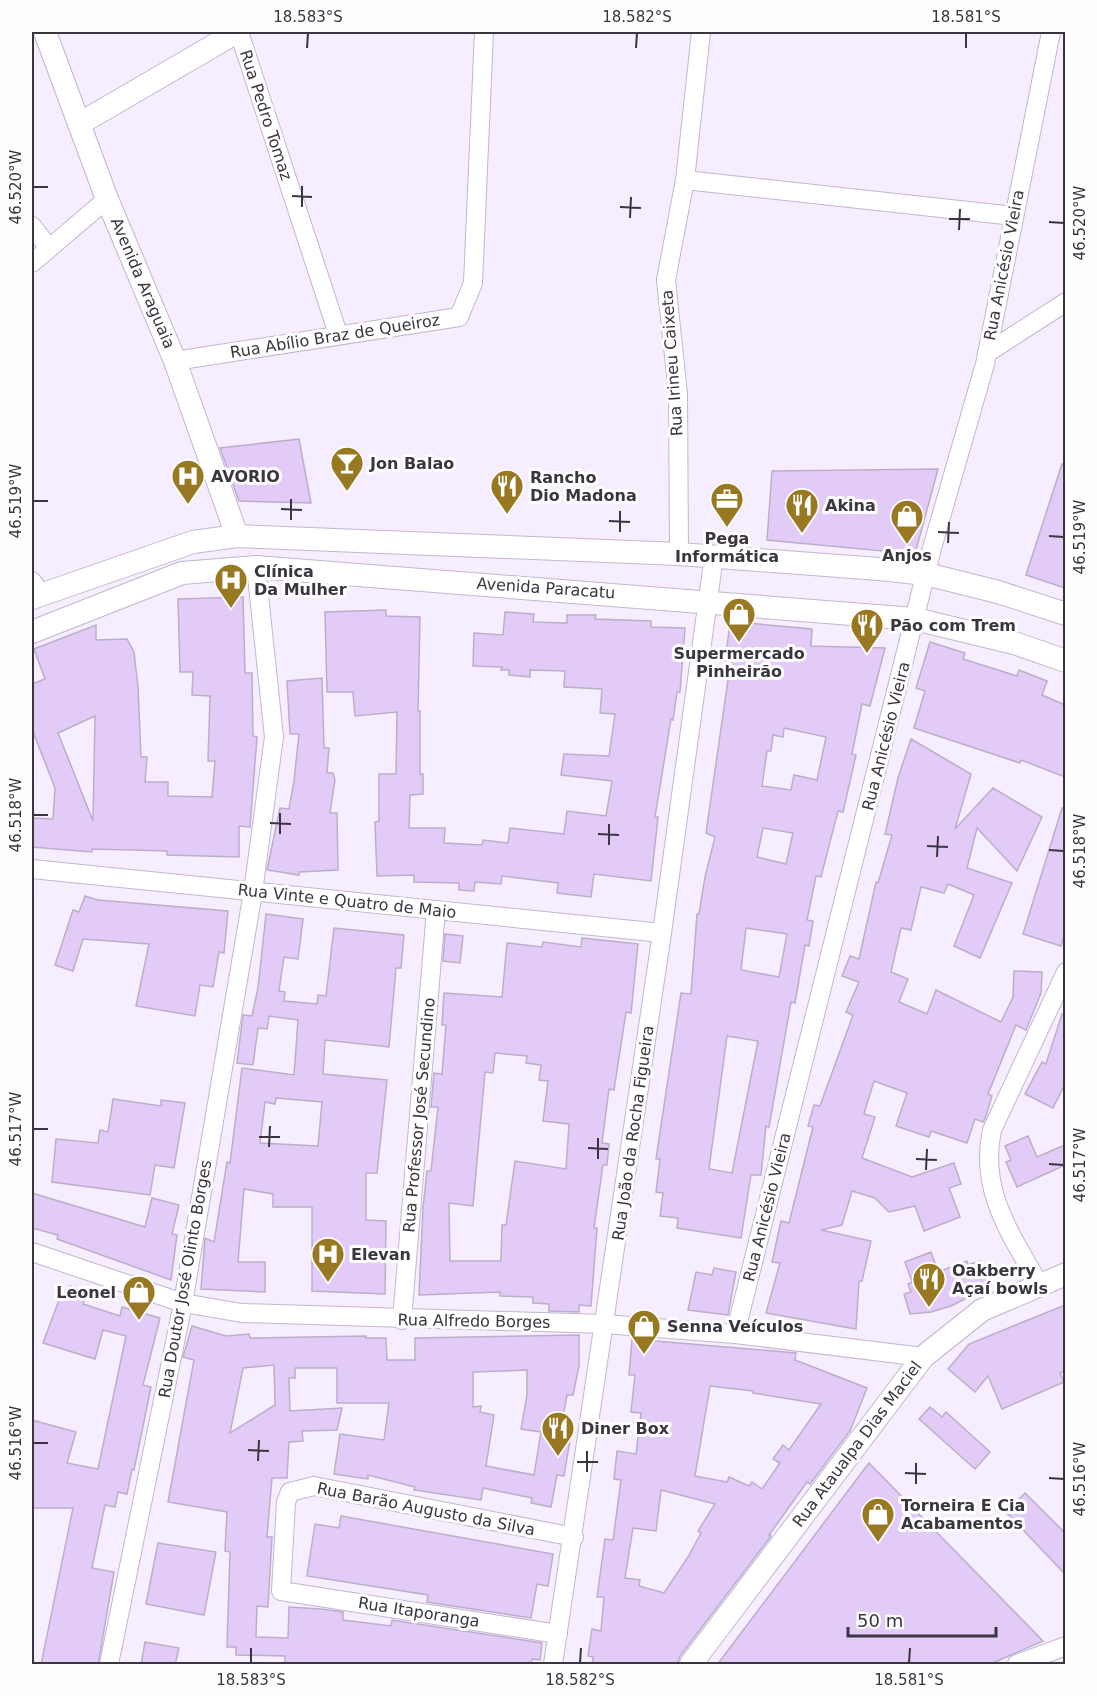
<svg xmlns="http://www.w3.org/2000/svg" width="1097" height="1696" font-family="'DejaVu Sans',sans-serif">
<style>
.building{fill:#e3cbf8;stroke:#bcaeca;stroke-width:1.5;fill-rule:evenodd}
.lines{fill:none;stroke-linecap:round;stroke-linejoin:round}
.minor-casing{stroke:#c4b5d2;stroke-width:20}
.tertiary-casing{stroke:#c4b5d2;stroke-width:24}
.minor{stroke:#fff;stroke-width:18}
.tertiary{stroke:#fff;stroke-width:22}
.ticks{fill:none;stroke:#3b3541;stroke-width:2}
.labels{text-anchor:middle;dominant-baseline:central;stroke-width:6;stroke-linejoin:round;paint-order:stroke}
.street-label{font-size:16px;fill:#3b3541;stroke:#fefefe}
.poi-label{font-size:16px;font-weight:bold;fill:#3b3541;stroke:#fefefe;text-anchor:start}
.neatline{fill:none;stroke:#3b3541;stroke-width:2}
.ticks-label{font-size:15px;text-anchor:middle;fill:#3b3541}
</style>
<rect width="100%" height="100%" fill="#f6edff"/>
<g class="building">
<polygon points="299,439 311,503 239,501 220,448"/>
<polygon points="1062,464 1065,465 1065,588 1026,575"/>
<polygon points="938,469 915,554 767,540 772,471"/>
<path d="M243,597L245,673H252L253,736L257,737L250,827L239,826V857L167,855V851L132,850L92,849V852L32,847V818L53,819L55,788L32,729V684L45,679L34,649L96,625V640L127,639L134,652L138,687L141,757H147L145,782H168V796L212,797L215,761H208L210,696L192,695L193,672H180L178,599ZM95,716L93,821L58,733Z"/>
<polygon points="386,610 386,616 420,617 418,711 420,711 420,774 423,774 423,794 410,795 409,828 445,828 444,843 482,845 483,840 508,843 510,828 564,834 567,811 606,816 612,781 561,775 564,754 609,756 615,714 600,713 602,689 564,687 565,671 530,670 530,677 509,675 509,670 501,670 502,667 473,666 474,633 503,635 505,612 534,614 533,622 567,623 567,615 596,615 595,619 651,621 651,627 685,628 680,692 677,692 673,720 671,719 655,817 658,817 651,881 594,874 591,897 557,893 558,883 502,876 501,884 475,882 474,891 459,890 459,883 414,882 414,875 377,876 375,822 379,821 379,774 396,774 397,712 355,716 353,692 327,692 325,612"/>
<path d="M736,622L812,629L811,646L885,648L870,706L862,704L852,754L856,755L843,812L838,811L821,877L816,876L807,920L813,921L809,946L805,945L795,1003L791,1002L769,1127L766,1126L761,1175H751L741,1238L677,1228L678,1218L660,1216L663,1193L656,1192L660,1159H656L681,993L691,994L697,914H699L705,877L715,837L706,833L730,666L725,665L729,630ZM784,728L826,737L817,780L794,775L791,790L762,786L767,751H771L773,735L783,737ZM763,828L793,833L786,864L757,857ZM746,928L787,934L779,977L741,970ZM727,1036L758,1041L732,1173L709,1169Z"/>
<polygon points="930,642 965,653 963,659 1017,676 1019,670 1047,681 1042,695 1065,705 1065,777 1021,760 1020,763 914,728 925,691 916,688"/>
<polygon points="322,678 324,748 329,748 327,773 333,773 335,780 330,813 337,813 338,870 299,872 299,875 267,870 280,808 289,809 294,781 299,734 290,734 287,681"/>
<polygon points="911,739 971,774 955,829 993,788 1042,817 1017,871 977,828 967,868 1012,883 980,958 954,946 974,895 948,884 944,893 921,887 911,930 901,928 891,972 908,979 899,1002 927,1014 936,990 1001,1022 1013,997 1014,971 1042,972 1041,993 1026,1030 1016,1025 988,1094 992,1096 985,1119 983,1122 975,1119 967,1143 931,1131 929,1137 896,1126 907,1093 874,1081 864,1114 875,1117 862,1158 912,1177 954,1163 961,1184 949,1188 960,1217 924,1231 915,1206 889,1212 875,1198 852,1191 842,1225 821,1230 871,1241 862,1281 859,1281 856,1329 766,1313 780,1263 772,1262 781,1221 789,1223 813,1127 808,1126 814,1105 820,1106 853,1015 846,1012 859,982 842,976 850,956 859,959 876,882 878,883 892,835 885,834 898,778"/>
<polygon points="1062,808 1065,809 1065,933 1061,946 1023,934"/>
<polygon points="85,896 98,900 228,911 224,953 219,952 213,987 200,985 195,1016 136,1006 149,944 83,939 73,971 55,965 73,910 79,912"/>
<path d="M266,914L303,919L298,959L284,957L279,991L285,992L284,1001L317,1004L318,995L326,996L334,928L404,935L401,968H396L389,1047L325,1040L323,1074L387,1080L377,1173H366V1220L386,1221L385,1294L312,1291V1207H273V1194L244,1189L238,1262H265V1292L201,1289L205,1238L214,1242L227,1162L230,1163L242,1068L294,1075L298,1020L269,1016L267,1029L258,1028L253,1065L237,1063L243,1015L252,1016L258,988ZM276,1098L322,1102L318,1146L260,1143L265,1102L275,1104Z"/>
<polygon points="445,934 463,936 460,963 443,961"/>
<path d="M582,938L638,944L631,1013L626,1012L614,1090L609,1089L602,1143L609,1144L607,1165H603L594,1228H597L591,1306L579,1305V1312L549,1311V1304L533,1303V1297L500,1296V1292L419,1295L423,1208L427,1171H431L438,1107H431L434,1073L442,1074L446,1025H442L444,993L502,997L507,943L542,947L543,942L581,947ZM495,1053L527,1056L526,1063L541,1065L539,1080L548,1081L543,1121L569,1124L566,1169L515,1161L506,1225H502L501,1261H450L449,1203L473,1206L485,1072L493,1073Z"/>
<polygon points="1062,1014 1065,1015 1065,1084 1053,1108 1025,1094 1042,1062 1046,1064"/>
<polygon points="113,1099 161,1106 161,1100 185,1103 174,1168 155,1165 150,1195 52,1182 56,1139 98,1143 100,1130 108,1132"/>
<polygon points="1028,1136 1037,1157 1065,1145 1065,1165 1017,1187 1006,1162 1011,1160 1005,1146"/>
<polygon points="32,1193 145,1227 152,1198 179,1205 172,1234 177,1235 171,1280 57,1239 58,1235 32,1228"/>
<polygon points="931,1252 938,1272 967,1261 968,1265 980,1261 988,1284 977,1288 969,1297 951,1306 931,1312 910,1314 904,1294 911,1292 908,1284 912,1282 905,1262"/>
<polygon points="714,1268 736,1272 728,1315 688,1310 696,1272 712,1275"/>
<polygon points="70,1286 87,1292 83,1304 120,1316 122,1307 160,1318 143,1385 151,1387 134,1470 132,1469 127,1494 118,1492 115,1507 105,1505 92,1568 114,1572 98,1665 41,1665 73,1508 32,1508 32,1420 76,1432 67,1463 98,1469 126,1336 103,1330 95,1359 43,1343 62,1292 68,1293"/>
<polygon points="1065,1305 1065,1371 1060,1373 1064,1382 1002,1409 988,1376 975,1392 948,1369 969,1344"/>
<path d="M192,1326L226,1336L249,1334L250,1338L366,1336V1338H386L387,1360H415V1338L579,1335V1366L573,1395H567L559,1438L570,1440L564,1476L557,1475L551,1507L531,1503L532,1498L483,1488L481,1500L414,1490L415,1487L368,1475V1479L334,1474L340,1434L384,1440L389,1403H337V1368H295V1378H289L290,1411L342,1408L337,1430L302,1431L303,1441L289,1442L287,1478H272L267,1537H272L268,1607L257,1606L256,1637L288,1638L289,1607L321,1609L343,1612V1620L391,1626L392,1620L542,1643L540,1660L532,1659L531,1665H285V1656L236,1655V1647H227L230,1552L225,1551L227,1512L168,1502L194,1360L183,1357ZM274,1365L275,1405L230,1433L243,1368ZM527,1370V1395L521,1429L541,1432L534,1475L486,1466L494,1415L480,1412L481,1406L473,1407V1372Z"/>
<path d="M632,1339L796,1353L795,1360L867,1388L850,1431L810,1484L807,1482L769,1535L771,1536L680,1656L677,1665H592L593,1657L588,1656L592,1629L601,1631L604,1597H597L605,1539L613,1540L621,1480L614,1479L617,1451L636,1454L641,1413L631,1412L635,1375H629ZM710,1386L753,1391V1393L821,1404L789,1450L783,1445L773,1459L780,1463L762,1489L752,1482L749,1486L729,1477L727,1482L695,1476ZM661,1490L715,1504L698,1531L701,1533L688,1557L664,1593L639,1586L640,1580L625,1578L633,1528L656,1531Z"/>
<polygon points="930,1407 942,1417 946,1412 990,1452 975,1469 919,1419"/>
<polygon points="869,1463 1043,1641 988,1665 717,1665"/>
<polygon points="1025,1493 1065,1533 1065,1574 1006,1512"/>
<polygon points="341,1516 553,1554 548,1586 537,1584 531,1618 427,1602 428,1595 307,1576 315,1524 339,1528"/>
<polygon points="158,1543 216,1552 204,1615 146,1604"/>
<polygon points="145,1642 179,1648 175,1665 141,1665"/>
</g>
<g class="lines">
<defs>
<g id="minor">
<polyline points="239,32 338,334"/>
<polyline points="685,180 1014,216"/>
<polyline points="32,226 49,248"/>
<polyline points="32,263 107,199"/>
<polyline points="987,353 1066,302"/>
<polyline points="175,361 459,317 473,283 484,32"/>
<polyline points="679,554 678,394 666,280 685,180 701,32"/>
<polyline points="32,581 41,594"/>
<polyline points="32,869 662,933"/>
<polyline points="32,1252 183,1303 242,1313 604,1324 735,1334 923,1357"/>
<path d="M1039,1284C1010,1233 979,1190 992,1130L1066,972"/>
<polyline points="402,1320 436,910"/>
<polyline points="735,1334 932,548 985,364 1051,32"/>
<polyline points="558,1634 281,1591 286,1502 290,1492 314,1486 574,1537"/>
<polyline points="109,1664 183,1303 253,892 274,737 256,567"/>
<polyline points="553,1664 662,933 714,556"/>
<polyline points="1017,1664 1066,1646"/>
</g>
<g id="tertiary">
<polyline points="45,32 107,199 175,361 237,536"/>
<polyline points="79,124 237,32"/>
<polyline points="32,598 193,542 237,536 679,554 879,569 926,574 998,592 1066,614"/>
<polyline points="32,632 182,573 256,567 915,619 1014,643 1066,661"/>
<polyline points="691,1664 923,1357 982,1310 1066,1274"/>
</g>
</defs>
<use href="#minor" class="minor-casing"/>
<use href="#tertiary" class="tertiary-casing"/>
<use href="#minor" class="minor"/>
<use href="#tertiary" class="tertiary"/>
</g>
<path class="ticks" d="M307,48L308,33M636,48L637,33M966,48V33M33,187H48M292,196L312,197M302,207V186M620,207L641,208M630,218L631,197M949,219H970M1049,222L1064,223M959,230L960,209M33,501H48M281,509L302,510M291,520V499M609,521L630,522M620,532V511M938,532L959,533M1049,536L1064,537M948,543L949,522M33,815H48M270,823L291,824M280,834V813M598,834L619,835M609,845V824M927,846L948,847M1049,850L1064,851M937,857L938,836M33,1129H48M259,1137H280M269,1147L270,1126M588,1148L608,1149M598,1159V1138M916,1159L937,1160M1049,1164L1064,1165M926,1170L927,1149M33,1443H48M248,1450L269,1451M258,1461L259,1440M577,1462H598M587,1472V1451M905,1473L926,1474M1049,1478L1064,1479M916,1484V1463M251,1663V1648M580,1663L581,1648M909,1663L910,1648"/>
<defs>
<symbol id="bar-pin" viewBox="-11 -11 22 30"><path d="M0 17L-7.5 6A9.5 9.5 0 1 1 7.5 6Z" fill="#997822" stroke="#fefefe"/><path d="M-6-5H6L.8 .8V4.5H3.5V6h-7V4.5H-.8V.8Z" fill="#fff"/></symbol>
<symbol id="hospital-pin" viewBox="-11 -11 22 30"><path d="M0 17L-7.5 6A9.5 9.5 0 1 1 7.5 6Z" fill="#997822" stroke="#fefefe"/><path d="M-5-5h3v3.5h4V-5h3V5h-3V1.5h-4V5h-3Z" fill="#fff"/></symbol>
<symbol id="restaurant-pin" viewBox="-11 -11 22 30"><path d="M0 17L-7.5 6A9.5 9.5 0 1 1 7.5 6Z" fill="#997822" stroke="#fefefe"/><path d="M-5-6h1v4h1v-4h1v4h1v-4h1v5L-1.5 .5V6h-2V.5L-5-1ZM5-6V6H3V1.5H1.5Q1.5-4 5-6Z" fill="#fff"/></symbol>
<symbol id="office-pin" viewBox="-11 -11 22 30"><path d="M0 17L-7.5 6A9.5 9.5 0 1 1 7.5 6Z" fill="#997822" stroke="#fefefe"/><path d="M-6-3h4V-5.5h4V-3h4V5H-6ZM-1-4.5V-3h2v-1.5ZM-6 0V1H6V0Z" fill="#fff"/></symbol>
<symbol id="shop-pin" viewBox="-11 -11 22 30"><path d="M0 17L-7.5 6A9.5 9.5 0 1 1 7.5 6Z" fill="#997822" stroke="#fefefe"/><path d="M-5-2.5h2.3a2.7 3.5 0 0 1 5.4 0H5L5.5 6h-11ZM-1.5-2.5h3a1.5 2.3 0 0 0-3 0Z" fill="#fff"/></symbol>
</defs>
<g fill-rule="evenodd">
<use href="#bar-pin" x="328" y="444" width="38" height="52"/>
<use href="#hospital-pin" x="169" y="457" width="38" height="52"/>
<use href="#restaurant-pin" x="488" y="467" width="38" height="52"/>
<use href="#office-pin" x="708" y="480" width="38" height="52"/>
<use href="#restaurant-pin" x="783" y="486" width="38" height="52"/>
<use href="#shop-pin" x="888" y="497" width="38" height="52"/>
<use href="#hospital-pin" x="212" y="561" width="38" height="52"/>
<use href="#shop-pin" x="720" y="595" width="38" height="52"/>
<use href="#restaurant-pin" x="848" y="606" width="38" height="52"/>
<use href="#hospital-pin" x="309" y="1235" width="38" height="52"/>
<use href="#restaurant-pin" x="910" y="1260" width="38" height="52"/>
<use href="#shop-pin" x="120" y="1273" width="38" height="52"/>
<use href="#shop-pin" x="625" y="1307" width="38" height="52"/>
<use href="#restaurant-pin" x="539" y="1409" width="38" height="52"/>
<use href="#shop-pin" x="859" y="1495" width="38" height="52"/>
</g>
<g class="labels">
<g class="street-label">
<text transform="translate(266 115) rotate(72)">Rua Pedro Tomaz</text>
<text transform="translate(1004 265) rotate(-79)">Rua Anicésio Vieira</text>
<text transform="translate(143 283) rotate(67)">Avenida Araguaia</text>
<text transform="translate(335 336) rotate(-9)">Rua Abílio Braz de Queiroz</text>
<text transform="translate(672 363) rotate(-94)">Rua Irineu Caixeta</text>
<text transform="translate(546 588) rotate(4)">Avenida Paracatu</text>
<text transform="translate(886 736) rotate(-76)">Rua Anicésio Vieira</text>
<text transform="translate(347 901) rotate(6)">Rua Vinte e Quatro de Maio</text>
<text transform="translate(419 1115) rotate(-85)">Rua Professor José Secundino</text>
<text transform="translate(633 1133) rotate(-82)">Rua João da Rocha Figueira</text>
<text transform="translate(767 1207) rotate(-76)">Rua Anicésio Vieira</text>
<text transform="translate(185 1279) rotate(-80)">Rua Doutor José Olinto Borges</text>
<text transform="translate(474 1321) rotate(1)">Rua Alfredo Borges</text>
<text transform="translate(857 1444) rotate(-53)">Rua Ataualpa Dias Maciel</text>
<text transform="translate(426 1509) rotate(11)">Rua Barão Augusto da Silva</text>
<text transform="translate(419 1612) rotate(9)">Rua Itaporanga</text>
</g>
<g class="poi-label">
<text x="370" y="463">Jon Balao</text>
<text x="211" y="476">AVORIO</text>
<text x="530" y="477">Rancho<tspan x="530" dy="18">Dio Madona</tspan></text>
<text x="825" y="505">Akina</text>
<text x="727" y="538" text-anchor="middle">Pega<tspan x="727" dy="18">Informática</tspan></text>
<text x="907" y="555" text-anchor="middle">Anjos</text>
<text x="254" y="571">Clínica<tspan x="254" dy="18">Da Mulher</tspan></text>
<text x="890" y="625">Pão com Trem</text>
<text x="739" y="653" text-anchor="middle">Supermercado<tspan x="739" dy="18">Pinheirão</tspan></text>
<text x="351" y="1254">Elevan</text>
<text x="952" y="1270">Oakberry<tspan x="952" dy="18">Açaí bowls</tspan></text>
<text x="116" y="1292" text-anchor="end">Leonel</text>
<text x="667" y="1326">Senna Veículos</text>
<text x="581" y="1428">Diner Box</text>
<text x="901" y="1505">Torneira E Cia<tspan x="901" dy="18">Acabamentos</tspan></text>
</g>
</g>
<rect width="1097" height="1696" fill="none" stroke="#fefefe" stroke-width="66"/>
<path d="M848 1627v9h148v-9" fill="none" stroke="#3b3541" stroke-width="3"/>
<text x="857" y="1627" font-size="18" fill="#3b3541" stroke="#fefefe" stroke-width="4.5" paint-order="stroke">50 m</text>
<rect x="33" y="33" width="1031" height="1630" class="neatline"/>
<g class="ticks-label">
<text x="308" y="22">18.583°S</text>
<text x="637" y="22">18.582°S</text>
<text x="966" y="22">18.581°S</text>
<text transform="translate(16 187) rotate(-90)" y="5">46.520°W</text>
<text transform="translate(1080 223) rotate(-90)" y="5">46.520°W</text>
<text transform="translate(16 501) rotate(-90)" y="5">46.519°W</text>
<text transform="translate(1080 537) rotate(-90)" y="5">46.519°W</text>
<text transform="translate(16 815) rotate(-90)" y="5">46.518°W</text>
<text transform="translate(1080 851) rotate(-90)" y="5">46.518°W</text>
<text transform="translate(16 1129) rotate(-90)" y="5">46.517°W</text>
<text transform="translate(1080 1165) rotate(-90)" y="5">46.517°W</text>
<text transform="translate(16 1443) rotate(-90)" y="5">46.516°W</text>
<text transform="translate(1080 1479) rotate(-90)" y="5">46.516°W</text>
<text x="251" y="1685">18.583°S</text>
<text x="580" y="1685">18.582°S</text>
<text x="909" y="1685">18.581°S</text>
</g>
</svg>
